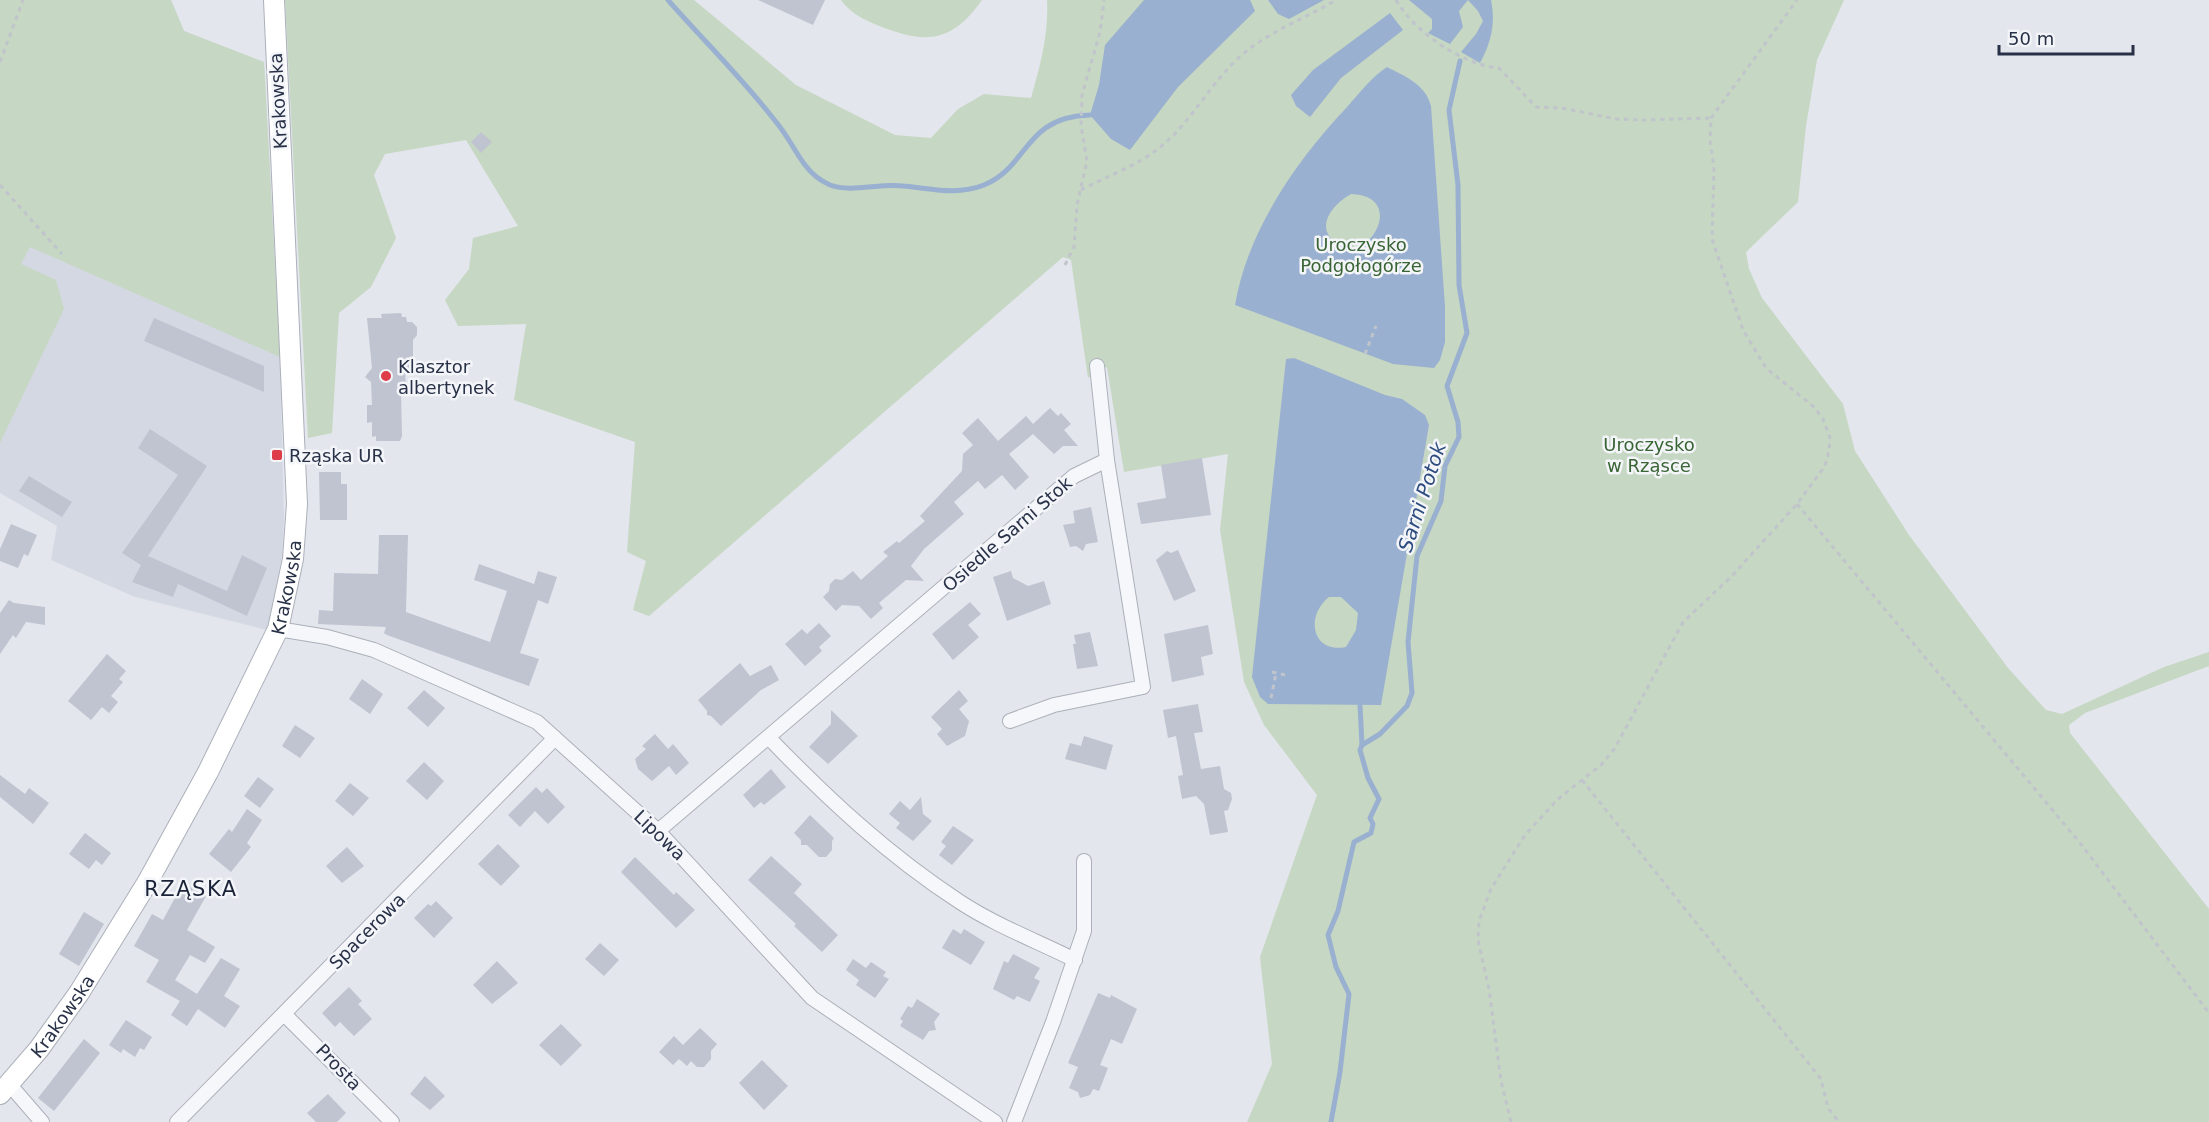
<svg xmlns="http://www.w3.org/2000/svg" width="2209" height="1122" font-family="'DejaVu Sans',sans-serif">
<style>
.built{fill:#d4d8e2}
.green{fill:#c6d7c3}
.water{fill:#9ab0d0;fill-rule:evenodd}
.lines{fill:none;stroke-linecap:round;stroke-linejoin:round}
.stream{stroke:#9ab0d0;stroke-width:5}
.building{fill:#bfc4d0}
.street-casing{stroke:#abb0ba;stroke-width:16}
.secondary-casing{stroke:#abb0ba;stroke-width:22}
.path{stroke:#c0c4cb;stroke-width:3;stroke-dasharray:4.5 4.5;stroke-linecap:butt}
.street{stroke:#f6f7fa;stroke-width:14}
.secondary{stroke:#fff;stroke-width:20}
.poi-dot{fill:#dd3c48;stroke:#f3f5f9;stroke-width:2}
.labels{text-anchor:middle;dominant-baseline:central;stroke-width:5;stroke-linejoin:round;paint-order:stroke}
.street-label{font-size:18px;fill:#283147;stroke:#f3f5f9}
.park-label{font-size:18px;fill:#396434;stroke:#f3f5f9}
.poi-label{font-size:18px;fill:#283147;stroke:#f3f5f9;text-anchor:start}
.water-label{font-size:20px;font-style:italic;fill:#2e4c7f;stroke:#f3f5f9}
.quarter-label{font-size:21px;letter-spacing:1.5px;fill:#1a2237;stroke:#f3f5f9}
</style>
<rect width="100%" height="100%" fill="#e3e6ec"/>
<polygon class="built" points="0,0 171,0 184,31 264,62 280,357 284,519 282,556 267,630 135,597 51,560 57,526 0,493"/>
<g class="green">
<polygon points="0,0 171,0 184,31 264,62 280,357 30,247 21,264 56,280 64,309 0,443"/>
<path d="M285,0H694L796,85L895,135L931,138L958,109L984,94L1031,98C1040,66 1049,34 1047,0H1844L1817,60L1806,126L1798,202L1746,252L1749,269L1762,298L1843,404L1855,451L1909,535L2008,668L2046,710L2062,714L2164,667L2209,652V666L2085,713L2069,725L2070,733L2209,909V1122H1247L1272,1064L1260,957L1317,795L1264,725L1244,682L1220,530L1228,454L1124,472L1107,367L1099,369L1088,378L1071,260L1063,257L649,616L633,610L646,561L627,552L635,442L514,400L526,324L458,326L445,300L469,269L473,238L518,226L466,140L385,154L374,175L396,238L371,287L339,313L332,433L308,438Z"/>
<path d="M841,0H982C953,41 928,45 882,27C865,20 852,15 841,0Z"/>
</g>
<g class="water">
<polygon points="1144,0 1250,0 1255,11 1178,87 1130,150 1111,139 1090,115 1099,85 1105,45"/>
<polygon points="1268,0 1324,0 1289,19 1278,14"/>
<path d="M1409,0H1491C1496,23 1491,43 1480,63L1461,52L1476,34L1483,21L1478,11L1468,0L1459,11L1463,27L1450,44L1428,33L1432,29V19Z"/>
<polygon points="1390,13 1403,30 1341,78 1310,117 1296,106 1291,95 1313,70"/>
<path d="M1387,67C1405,76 1426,85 1431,106L1445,307V342L1440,360L1434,368L1393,364L1235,305C1248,229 1297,160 1348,106C1360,92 1372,77 1387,67ZM1351,194C1408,196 1368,264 1340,246C1313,230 1330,206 1351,194Z"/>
<path d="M1294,358L1385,395L1402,399L1425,415L1429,425L1381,705L1268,704L1260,697L1252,677L1286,359ZM1329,597H1341L1358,613L1356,630L1346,647C1313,654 1304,617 1329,597Z"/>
</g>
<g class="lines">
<g class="stream">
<path d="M668,0C705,42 746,82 780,127C789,139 796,153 805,165C811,173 821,181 830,185C852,193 879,183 903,186C930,188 956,196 984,185C1029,167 1023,117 1090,115"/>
<polyline points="1360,705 1362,745"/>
<polyline points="1331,1122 1340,1072 1349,994 1336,967 1328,935 1338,911 1354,842 1371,833 1373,824 1370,818 1379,799 1368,778 1360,750 1362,745 1380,734 1407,706 1412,693 1408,642 1417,556 1441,501 1445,466 1459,437 1458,422 1447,386 1467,333 1459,285 1458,185 1449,110 1460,61"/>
</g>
</g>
<g class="building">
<polygon points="758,0 825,0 813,25"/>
<polygon points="481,132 492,142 481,153 471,142"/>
<polygon points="401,313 402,317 406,317 407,322 412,322 417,327 417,335 413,340 413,368 405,369 406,392 401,392 402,436 400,441 376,441 376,436 372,437 372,422 367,423 367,405 372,405 371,382 365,377 372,368 367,318 382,318 381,314"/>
<polygon points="154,318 264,366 264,392 144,341"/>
<polygon points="1050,408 1058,416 1061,413 1071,424 1064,430 1078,446 1063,446 1054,454 1033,434 1009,454 1029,477 1015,490 1002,475 985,489 978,481 954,502 964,514 924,549 911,566 924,581 906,580 879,603 883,608 871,619 859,606 842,605 836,611 823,597 829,591 830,584 835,579 842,580 853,571 861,580 888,556 883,552 897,541 899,543 925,521 920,516 962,471 963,454 973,445 962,433 978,418 998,441 1026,416 1033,424"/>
<polygon points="150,429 207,466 148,556 227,591 242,555 267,568 247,616 178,584 173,597 132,582 141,565 122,553 178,475 138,448"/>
<polygon points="1202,458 1211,515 1141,524 1137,503 1166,498 1161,465"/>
<polygon points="319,472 341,472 341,484 347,484 347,520 320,520"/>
<polygon points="29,476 72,502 62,517 19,491"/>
<polygon points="1091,507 1098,542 1086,544 1083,551 1076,546 1070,547 1063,525 1075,523 1073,511"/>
<polygon points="11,524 37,535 28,556 24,554 18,568 0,561 0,549"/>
<polygon points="379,535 408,535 406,612 490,642 507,591 474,580 479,564 534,584 538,571 557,577 548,604 538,600 520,653 539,659 529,686 387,635 384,633 386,627 318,624 319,610 333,611 334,573 378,574"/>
<polygon points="1178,550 1196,591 1174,601 1156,560 1167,551 1171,553"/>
<polygon points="1011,571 1013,578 1028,586 1044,581 1051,604 1007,621 993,577"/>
<polygon points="9,600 14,603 45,607 45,625 26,622 16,638 13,635 0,654 0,613"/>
<polygon points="970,602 981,614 968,625 979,637 953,660 932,634"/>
<polygon points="819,623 831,636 819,647 822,651 805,666 785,644 802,629 807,634"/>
<polygon points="1208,625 1213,654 1201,657 1204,675 1172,682 1164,634"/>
<polygon points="1090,632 1098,666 1077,669 1073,644 1076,644 1074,635"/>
<polygon points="107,654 126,671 119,679 123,682 111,696 118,702 109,713 102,707 91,720 68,701"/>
<polygon points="740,663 750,676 771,665 779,680 761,690 721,726 711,716 707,715 707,711 698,700"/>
<polygon points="362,679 383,694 370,714 349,699"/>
<polygon points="424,690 445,708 428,727 407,708"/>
<polygon points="959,690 968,701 959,709 969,721 965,736 947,746 937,734 942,729 931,717"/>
<polygon points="1198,704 1203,732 1194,733 1201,769 1220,766 1224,789 1231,793 1232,799 1228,810 1224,811 1228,832 1210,835 1204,804 1196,796 1182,799 1178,776 1183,775 1176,736 1168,738 1163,710"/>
<polygon points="831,710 858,736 828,764 809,747 831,724"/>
<polygon points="295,725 315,738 300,758 282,746"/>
<polygon points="655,734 668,749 673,744 689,763 676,775 669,766 652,781 638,769 635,759 646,749 642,746"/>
<polygon points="1084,736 1113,745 1106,770 1065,759 1070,743 1081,746"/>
<polygon points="424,762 444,781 427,800 406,781"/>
<polygon points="771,769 786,787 764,805 761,802 754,808 743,795"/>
<polygon points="0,775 25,794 29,788 49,803 33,824 0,797"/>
<polygon points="258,777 274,789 260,808 244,796"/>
<polygon points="350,783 369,798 353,816 335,801"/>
<polygon points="536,787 542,793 547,788 565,807 548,824 535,811 520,827 508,815"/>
<polygon points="921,797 923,814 932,821 913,841 896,828 900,823 889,814 900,801 910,810"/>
<polygon points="247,809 262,820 247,843 251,847 231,872 209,854 229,829 232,832"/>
<polygon points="810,815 834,838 832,841 832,850 826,857 819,857 807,845 801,845 801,840 794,833"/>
<polygon points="953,826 974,840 952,865 939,855 946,846 941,842"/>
<polygon points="85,833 111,853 102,865 96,860 89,869 69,854"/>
<polygon points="498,844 520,866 501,886 478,864"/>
<polygon points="347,847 364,866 342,883 326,866"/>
<polygon points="771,856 802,884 794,893 838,935 822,952 794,926 796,924 748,880"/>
<polygon points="635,857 674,895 676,892 695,910 676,928 621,872"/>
<polygon points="183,883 206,896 187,930 215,947 205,963 190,955 175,980 197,994 221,958 240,969 224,996 240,1006 225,1028 198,1009 187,1026 171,1015 180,1001 146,982 159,960 134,946 152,914 163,920"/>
<polygon points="436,901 453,918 434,938 414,918 428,904 431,906"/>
<polygon points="84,912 104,924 79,966 59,954"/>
<polygon points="953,929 961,934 964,929 985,942 971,965 942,948"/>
<polygon points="600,943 619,960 604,976 585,959"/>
<polygon points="1013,954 1040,968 1034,978 1040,981 1030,1002 1017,996 1014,1000 993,989 1004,961 1008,963"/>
<polygon points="853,959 866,968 871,962 886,972 883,976 889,979 875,998 856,985 859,980 846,970"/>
<polygon points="497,961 518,983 492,1004 473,985"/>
<polygon points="349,987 362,1001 358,1004 372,1019 354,1036 340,1022 335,1027 322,1013"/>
<polygon points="1098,993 1110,998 1111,995 1137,1009 1122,1044 1111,1039 1100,1065 1108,1068 1099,1091 1093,1089 1090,1095 1080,1098 1078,1092 1069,1088 1078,1067 1068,1063"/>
<polygon points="917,999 940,1014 934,1022 936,1030 929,1031 923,1040 900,1026 903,1021 900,1019 908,1006 912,1008"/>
<polygon points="126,1020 152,1037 144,1050 140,1048 135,1057 123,1049 121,1053 109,1045"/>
<polygon points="561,1024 582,1045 561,1066 539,1045"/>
<polygon points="700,1028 717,1044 711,1051 711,1059 704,1067 697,1067 691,1061 687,1066 679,1059 673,1065 659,1052 674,1036 683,1045"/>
<polygon points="84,1039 100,1053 54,1111 38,1098"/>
<polygon points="762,1060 788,1086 764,1110 739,1083"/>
<polygon points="425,1076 445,1096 430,1110 410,1094"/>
<polygon points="328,1094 346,1113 337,1122 316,1122 307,1113"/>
</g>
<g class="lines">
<defs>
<g id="street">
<polyline points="1097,366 1107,460"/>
<polyline points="278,629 327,637 374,650 537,722 658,831 812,998 995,1122"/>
<path d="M769,738C829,800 888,855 960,902C995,925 1037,941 1075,960"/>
<polyline points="658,831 1074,476 1107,460 1143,687 1054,705 1010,721"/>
<polyline points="284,1014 392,1122"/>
<polyline points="10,1085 42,1122"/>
<polyline points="177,1122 555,738"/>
<polyline points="1014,1122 1053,1022 1084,931 1084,861"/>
</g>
<g id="secondary">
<path id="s1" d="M0,1094L39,1049L79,993L147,883L208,772L278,629L293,559L297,504L274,0"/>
</g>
</defs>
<use href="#street" class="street-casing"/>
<use href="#secondary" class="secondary-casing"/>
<g class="path">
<path d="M1396,0C1414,32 1463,65 1499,68L1536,107L1562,108L1616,119L1643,120L1710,118"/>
<polyline points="0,62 23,0"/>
<polyline points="0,185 62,254"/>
<path d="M1081,190C1101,179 1133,167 1151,154C1190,128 1209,82 1244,53C1272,30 1306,18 1336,0"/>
<polyline points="1065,265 1074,247 1077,205 1087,161 1081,126 1082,95 1100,32 1104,0"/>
<polyline points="1365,354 1376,326"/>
<polyline points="1797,504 2080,843 2209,1013"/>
<polyline points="1272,672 1285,675"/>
<polyline points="1271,698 1276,673"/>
<polyline points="1582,780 1821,1079 1828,1108 1839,1122"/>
<polyline points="1511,1122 1501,1081 1489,989 1478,940 1479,921 1491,889 1525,835 1558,799 1601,765 1615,748 1683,622 1731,577 1797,504 1825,466 1829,451 1830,438 1823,419 1814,407 1766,368 1743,330 1712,239 1714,167 1710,141 1711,118 1797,0"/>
</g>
<use href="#street" class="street"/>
<use href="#secondary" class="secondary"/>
</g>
<g class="poi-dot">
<circle cx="386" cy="376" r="6"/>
<rect x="271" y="449" width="12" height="12" rx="3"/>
</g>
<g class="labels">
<g class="street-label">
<text transform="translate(278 101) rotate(-93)">Krakowska</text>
<text transform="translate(1007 534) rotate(-41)">Osiedle Sarni Stok</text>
<text stroke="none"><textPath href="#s1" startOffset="586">Krakowska</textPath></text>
<text transform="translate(660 835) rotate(44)">Lipowa</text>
<text transform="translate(367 931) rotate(-45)">Spacerowa</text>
<text stroke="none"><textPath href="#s1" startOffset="100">Krakowska</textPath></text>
<text transform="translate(339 1067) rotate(46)">Prosta</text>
</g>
<g class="park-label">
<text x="1361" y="244">Uroczysko<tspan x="1361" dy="21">Podgołogórze</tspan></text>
<text x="1649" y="444">Uroczysko<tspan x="1649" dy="21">w Rząsce</tspan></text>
</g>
<g class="poi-label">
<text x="398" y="366">Klasztor<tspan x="398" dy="21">albertynek</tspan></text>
<text x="289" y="455">Rząska UR</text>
</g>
<g class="water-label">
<text transform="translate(1422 497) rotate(-72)">Sarni Potok</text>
</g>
<g class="quarter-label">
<text x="191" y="889">RZĄSKA</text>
</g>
</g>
<path d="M1999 45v9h134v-9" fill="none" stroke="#283147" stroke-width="3"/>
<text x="2008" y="45" font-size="18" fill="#283147" stroke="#f3f5f9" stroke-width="4.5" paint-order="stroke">50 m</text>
</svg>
